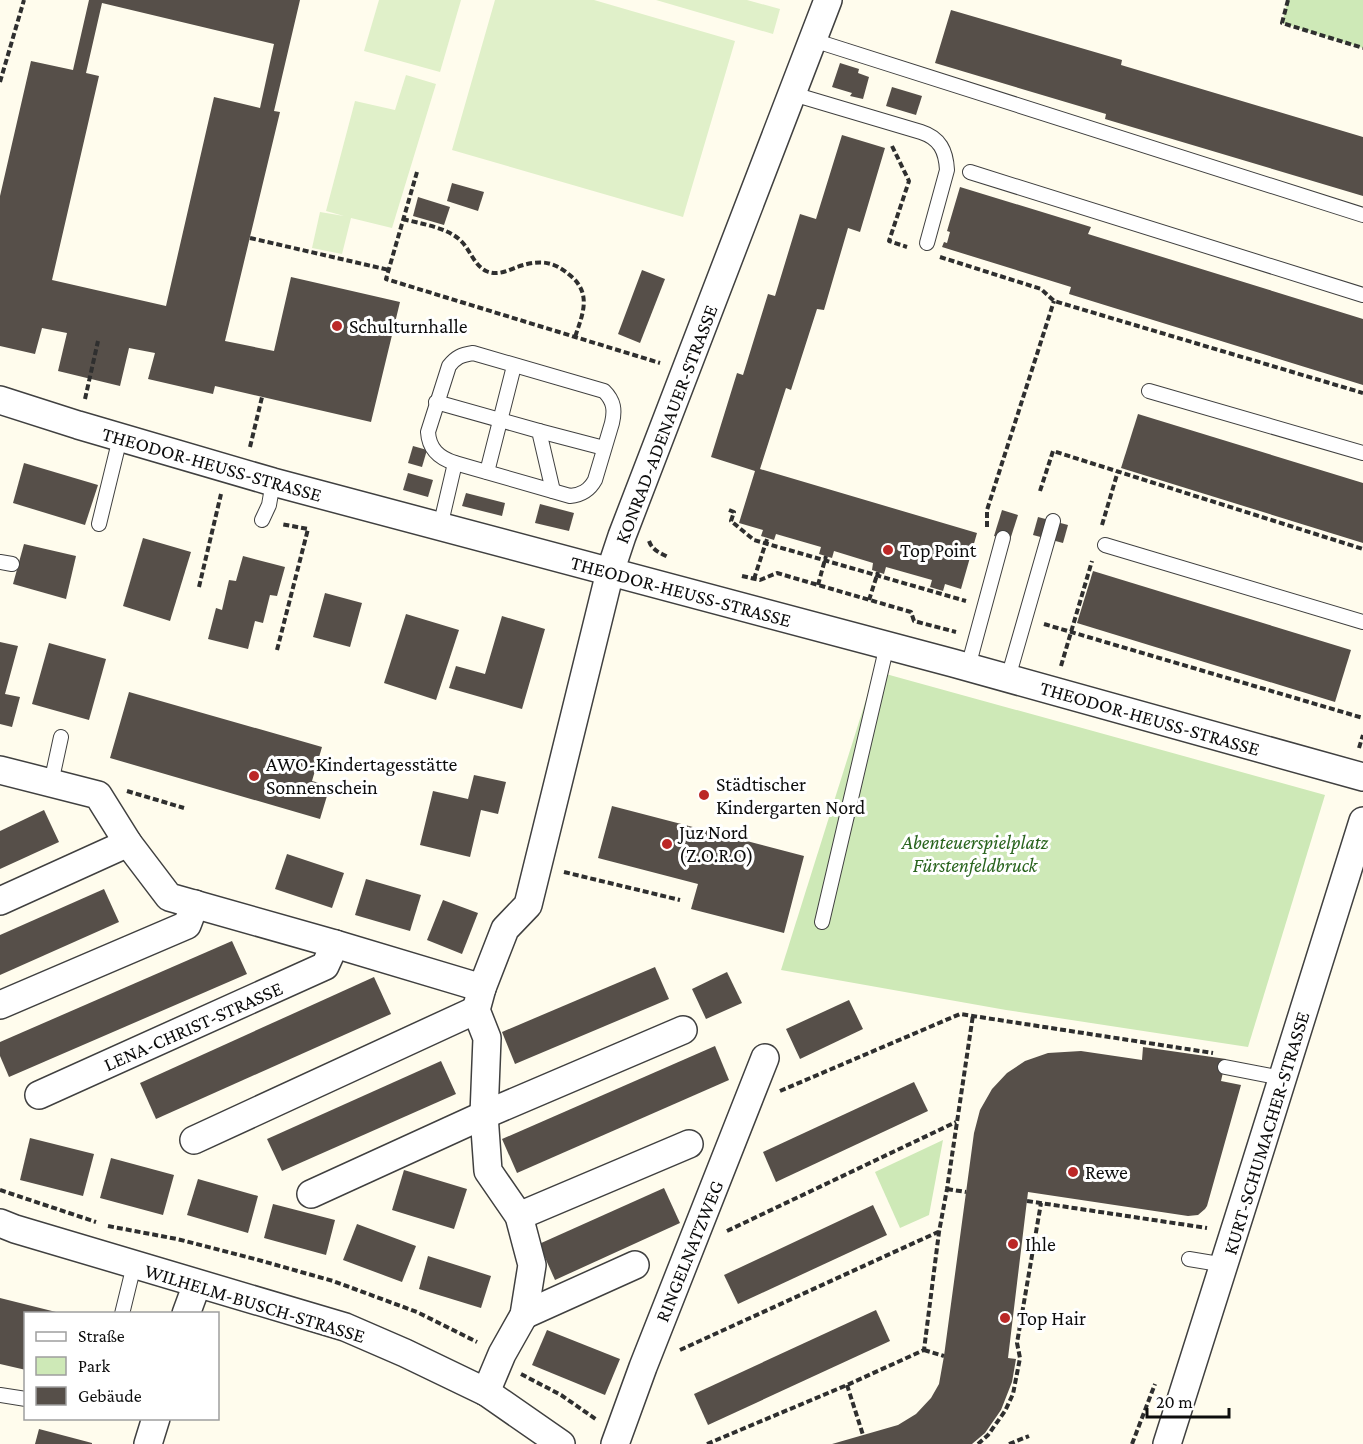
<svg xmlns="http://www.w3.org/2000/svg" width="1363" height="1444" font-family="'Crimson Pro',serif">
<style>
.green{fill:#cee9b7}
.pitch{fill:#e0f0c9}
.building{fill:#564f49;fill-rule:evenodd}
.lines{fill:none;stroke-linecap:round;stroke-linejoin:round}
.lane-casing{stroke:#404040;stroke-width:16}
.street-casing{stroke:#404040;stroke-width:30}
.path{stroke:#2f2f2f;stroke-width:4;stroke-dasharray:6 3;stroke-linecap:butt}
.lane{stroke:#fff;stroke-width:14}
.street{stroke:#fff;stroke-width:27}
.poi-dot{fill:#bb2827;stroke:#fff;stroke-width:2}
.labels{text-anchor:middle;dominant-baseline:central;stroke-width:6;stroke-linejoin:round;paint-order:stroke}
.poi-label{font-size:20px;fill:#0d0d0d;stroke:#fff;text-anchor:start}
.street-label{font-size:20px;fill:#0d0d0d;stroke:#fff}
.park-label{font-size:20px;font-style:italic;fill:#29641e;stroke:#fff}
</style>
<rect width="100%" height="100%" fill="#fffced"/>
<g class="green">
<polygon points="1288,0 1363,0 1363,48 1282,23"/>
<polygon points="875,671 1325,795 1248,1047 1006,1010 781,970"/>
<polygon points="943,1140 929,1215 900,1228 875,1172"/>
</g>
<g class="pitch">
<polygon points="379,0 461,0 440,72 364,51"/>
<polygon points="495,0 594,0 735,41 683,217 452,150"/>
<polygon points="656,0 747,0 780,9 773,34"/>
<polygon points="406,75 436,84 392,228 351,218 342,254 312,248 320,212 344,216 326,211 355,101 395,110"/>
</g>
<g class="building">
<path d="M89,0H300L274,111L280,112L225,341L274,351L291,277L400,302L371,422L215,386L213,394L148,379L155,353L129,348L120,386L58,371L67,333L42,328L35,354L0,346V196L31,61L73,70ZM102,3L274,44L260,108L214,97L166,306L52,280L99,76L86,73Z"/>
<polygon points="951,10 1122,60 1121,65 1363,137 1363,196 1105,119 1106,114 935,63"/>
<polygon points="840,63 859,69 858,73 869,77 863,99 850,96 852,93 832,87"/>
<polygon points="892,87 922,96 916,115 886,106"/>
<polygon points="842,135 885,148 860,232 848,228 824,310 817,309 791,390 786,388 760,469 977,533 961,589 945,584 943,591 930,587 932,580 886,567 884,574 872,570 873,563 834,551 832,558 819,554 821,547 776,534 774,540 761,536 763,530 739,523 755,471 711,457 737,373 743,375 768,294 775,296 800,214 816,219"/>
<polygon points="452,183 484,192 478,211 447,201"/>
<polygon points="960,187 1091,227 1088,234 1363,319 1363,385 1069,294 1071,287 942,247 944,242 947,243 950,232 947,231"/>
<polygon points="418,197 450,207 444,225 413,216"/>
<polygon points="642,270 665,279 640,343 618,334"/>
<polygon points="1138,414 1363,483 1363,543 1121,468"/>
<polygon points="413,446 427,450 422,467 408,463"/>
<polygon points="24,463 98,485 85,525 13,503"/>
<polygon points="408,473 433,480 428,497 403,490"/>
<polygon points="466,493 505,503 502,516 462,506"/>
<polygon points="540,504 574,513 569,531 535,523"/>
<polygon points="1002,510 1018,515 1010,540 994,536"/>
<polygon points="1038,517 1068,525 1063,543 1033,535"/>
<polygon points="143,538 191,552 170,621 123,606"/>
<polygon points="24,544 76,556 66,599 13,584"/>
<polygon points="243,556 285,567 277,596 270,595 263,623 255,621 248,649 208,639 216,608 222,610 229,580 236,581"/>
<polygon points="1093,571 1351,650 1335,702 1077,623"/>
<polygon points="325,593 362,603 350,647 313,637"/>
<polygon points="406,614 459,630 436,700 384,683"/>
<polygon points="502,616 545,629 522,709 449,688 456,666 485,674"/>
<polygon points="0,642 18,646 5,694 20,697 12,727 0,724"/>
<polygon points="49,643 106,659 89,720 32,704"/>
<polygon points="129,692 322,747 312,781 330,786 320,819 110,758"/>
<polygon points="474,775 506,782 498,814 481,810 470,857 420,845 433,791 468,799"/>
<polygon points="612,806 804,856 784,933 691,909 698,884 598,858"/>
<polygon points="44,810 59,842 0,869 0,831"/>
<polygon points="287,854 344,873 332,908 275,889"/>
<polygon points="366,879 421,895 410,931 355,915"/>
<polygon points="104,889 119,922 0,975 0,935"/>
<polygon points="443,900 478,913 462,954 427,940"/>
<polygon points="232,941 247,974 9,1077 0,1056 0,1042"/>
<polygon points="655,967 669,999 515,1064 502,1032"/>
<polygon points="727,972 742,1003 706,1019 692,989"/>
<polygon points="374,977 391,1014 156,1119 140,1083"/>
<polygon points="849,1000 863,1029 800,1059 786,1029"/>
<polygon points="715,1046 729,1080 517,1173 502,1139"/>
<polygon points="1143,1047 1226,1059 1221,1081 1241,1085 1207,1206 1205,1209 1198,1215 1188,1216 1028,1192 1008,1358 1016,1359 1012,1382 1001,1410 985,1433 972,1444 832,1444 898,1425 916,1414 931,1398 939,1384 944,1356 974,1133 980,1110 992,1089 1007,1073 1025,1061 1048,1053 1081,1051 1142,1060"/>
<polygon points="441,1061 456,1094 282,1171 267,1139"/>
<polygon points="914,1082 928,1111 776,1182 763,1152"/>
<polygon points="30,1138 94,1154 83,1196 20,1180"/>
<polygon points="111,1158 174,1175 163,1215 100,1198"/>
<polygon points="404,1170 467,1189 454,1229 392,1210"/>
<polygon points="198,1179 258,1196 248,1233 187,1215"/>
<polygon points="664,1188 680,1223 555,1280 539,1244"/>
<polygon points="273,1204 335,1220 326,1255 264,1238"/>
<polygon points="873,1205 887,1235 738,1304 724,1275"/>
<polygon points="357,1224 416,1246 402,1282 343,1260"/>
<polygon points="428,1256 491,1276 481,1308 419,1289"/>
<polygon points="0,1298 60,1313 26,1314 26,1370 0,1364"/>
<polygon points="876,1310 890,1341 708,1425 694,1394"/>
<polygon points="547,1330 620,1359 605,1395 532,1365"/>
<polygon points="39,1429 92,1443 92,1444 35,1444"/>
</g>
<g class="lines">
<defs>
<g id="lane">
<polyline points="813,40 1363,215"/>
<path d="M793,94L921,132C940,138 946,151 947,170L927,243"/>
<polyline points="970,172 1363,295"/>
<path d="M473,353L604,391C614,401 615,410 612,423L595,480C589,491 581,495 570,496L455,463C439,458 429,449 428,432L449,366C456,357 461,355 473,353Z"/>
<polyline points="1149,391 1363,453"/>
<polyline points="436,402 539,431 553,491"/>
<polyline points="539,431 604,448"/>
<polyline points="487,472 514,366"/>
<polyline points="262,520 269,505 273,482"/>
<polyline points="99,524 120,438"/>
<polyline points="440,527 455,463"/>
<polyline points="1105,545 1363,622"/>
<polyline points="0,562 12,564"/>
<polyline points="968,667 1003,538"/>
<polyline points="1008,678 1053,521"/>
<polyline points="51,783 61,737"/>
<polyline points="822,922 887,645"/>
<polyline points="1225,1067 1282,1078"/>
<polyline points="1189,1259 1225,1265"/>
<polyline points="122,1314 134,1265"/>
<polyline points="0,1395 26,1399"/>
</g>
<g id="street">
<polyline points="0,400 78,425 273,482 953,663 1363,777"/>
<polyline points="0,770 98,795 128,843 169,897 335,944 482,988 476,1010 487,1038 484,1115 488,1171 519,1216 532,1265 524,1315 502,1354 486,1392"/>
<polyline points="0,901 128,843"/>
<polyline points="482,988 505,929 528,905 610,572 622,536 828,0"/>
<polyline points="0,1005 187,925 195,904"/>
<polyline points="39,1095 325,966 335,944"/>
<polyline points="194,1140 476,1010"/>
<polyline points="311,1194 484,1115 683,1030"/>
<polyline points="519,1216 689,1144"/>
<polyline points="0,1223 15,1229 345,1327 405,1353 486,1392 561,1444"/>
<polyline points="186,1314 197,1284"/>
<polyline points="524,1315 635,1265"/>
<polyline points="148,1444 156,1418"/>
<polyline points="615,1444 643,1367 765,1058"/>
<path d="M1167,1444C1234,1237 1297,1028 1363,821"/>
</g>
</defs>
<use href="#lane" class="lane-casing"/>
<use href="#street" class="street-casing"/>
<g class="path">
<polyline points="1288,0 1282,23 1363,48"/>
<polyline points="0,82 24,0"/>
<polyline points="892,146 909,181 889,241 907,247"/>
<polyline points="417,172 386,279 660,363"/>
<path d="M403,219C421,224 446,227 460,240C470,249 473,264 486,271C497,276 507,271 517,267C541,259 554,261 572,277C592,295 582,316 575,337"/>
<polyline points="250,238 389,270"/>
<polyline points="940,257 1041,289 1054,301 1363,393"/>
<polyline points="85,399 98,341"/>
<polyline points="250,447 262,397"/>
<polyline points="1040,491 1053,451 1363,549"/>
<polyline points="729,510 734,512 731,521 754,540 966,601"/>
<polyline points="1102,525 1118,471"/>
<polyline points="987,527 987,510 1054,301"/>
<path d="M649,541C652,550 660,553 668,557"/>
<polyline points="742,576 760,580 777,573 911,612 914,621 956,632"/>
<polyline points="754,579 767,539"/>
<polyline points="818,585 826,556"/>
<polyline points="199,587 221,494"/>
<polyline points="869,600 878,572"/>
<polyline points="1044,624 1363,718"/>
<polyline points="277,650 308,529 281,524"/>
<polyline points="1061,666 1092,561"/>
<polyline points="1359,748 1363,735"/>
<polyline points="127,791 184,808"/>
<polyline points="564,872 680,900"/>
<polyline points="780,1091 960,1014 1213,1053"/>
<polyline points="947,1189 966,1192"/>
<polyline points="0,1190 96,1222"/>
<polyline points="1027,1201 1207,1228"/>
<polyline points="108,1226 177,1239 255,1259 333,1281 417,1312 477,1342"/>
<polyline points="727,1231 956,1122"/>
<polyline points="680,1350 938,1232"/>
<polyline points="924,1350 944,1356"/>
<polyline points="521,1374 561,1395 597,1420"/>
<polyline points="847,1385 863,1435"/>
<polyline points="707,1444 847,1385 924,1350 939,1232 947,1189 973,1015"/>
<polyline points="978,1444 988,1435 1005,1411 1013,1394 1020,1358 1017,1343 1041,1203"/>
<polyline points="1009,1444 1029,1436"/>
<polyline points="1132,1444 1155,1384"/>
</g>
<use href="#lane" class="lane"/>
<use href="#street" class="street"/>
</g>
<g class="poi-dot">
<circle cx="337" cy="326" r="6"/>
<circle cx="888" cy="550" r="6"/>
<circle cx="254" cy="776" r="6"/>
<circle cx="704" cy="795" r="6"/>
<circle cx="667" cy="844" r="6"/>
<circle cx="1073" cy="1172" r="6"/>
<circle cx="1013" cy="1244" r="6"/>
<circle cx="1005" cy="1318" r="6"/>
</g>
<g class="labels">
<g class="poi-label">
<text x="349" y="326">Schulturnhalle</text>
<text x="900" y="550">Top Point</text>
<text x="266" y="764">AWO-Kindertagesstätte<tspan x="266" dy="23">Sonnenschein</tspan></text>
<text x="716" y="784">Städtischer<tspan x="716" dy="23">Kindergarten Nord</tspan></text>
<text x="679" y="832">Juz Nord<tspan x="679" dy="23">(Z.O.R.O)</tspan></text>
<text x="1085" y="1172">Rewe</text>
<text x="1025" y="1244">Ihle</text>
<text x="1017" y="1318">Top Hair</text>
</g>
<g class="street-label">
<text transform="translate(666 424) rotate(-69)">KONRAD-ADENAUER-STRASSE</text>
<text transform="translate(212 464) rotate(16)">THEODOR-HEUSS-STRASSE</text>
<text transform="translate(681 591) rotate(15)">THEODOR-HEUSS-STRASSE</text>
<text transform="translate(1150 718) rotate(16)">THEODOR-HEUSS-STRASSE</text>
<text transform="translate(193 1026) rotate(-24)">LENA-CHRIST-STRASSE</text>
<text transform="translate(1266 1133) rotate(-73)">KURT-SCHUMACHER-STRASSE</text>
<text transform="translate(689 1251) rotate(-68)">RINGELNATZWEG</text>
<text transform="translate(255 1303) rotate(17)">WILHELM-BUSCH-STRASSE</text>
</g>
<g class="park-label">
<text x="975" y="842">Abenteuerspielplatz<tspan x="975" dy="23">Fürstenfeldbruck</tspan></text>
</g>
</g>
<rect x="24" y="1312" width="195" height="108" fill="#ffffff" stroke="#9e9e9e" stroke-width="1.5"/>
<rect x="36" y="1332" width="30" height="9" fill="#ffffff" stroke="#9e9e9e" stroke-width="1.5"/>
<text x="78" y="1342" font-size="18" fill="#0d0d0d">Straße</text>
<rect x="36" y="1357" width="30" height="18" fill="#cee9b7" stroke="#9e9e9e" stroke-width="1.5"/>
<text x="78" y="1372" font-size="18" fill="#0d0d0d">Park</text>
<rect x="36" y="1387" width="30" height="18" fill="#564f49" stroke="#9e9e9e" stroke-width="1.5"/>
<text x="78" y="1402" font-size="18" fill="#0d0d0d">Gebäude</text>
<path d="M1147 1408v9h82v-9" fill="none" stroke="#0d0d0d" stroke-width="3"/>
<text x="1156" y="1408" font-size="18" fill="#0d0d0d" stroke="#ffffff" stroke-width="4.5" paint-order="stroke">20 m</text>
</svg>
